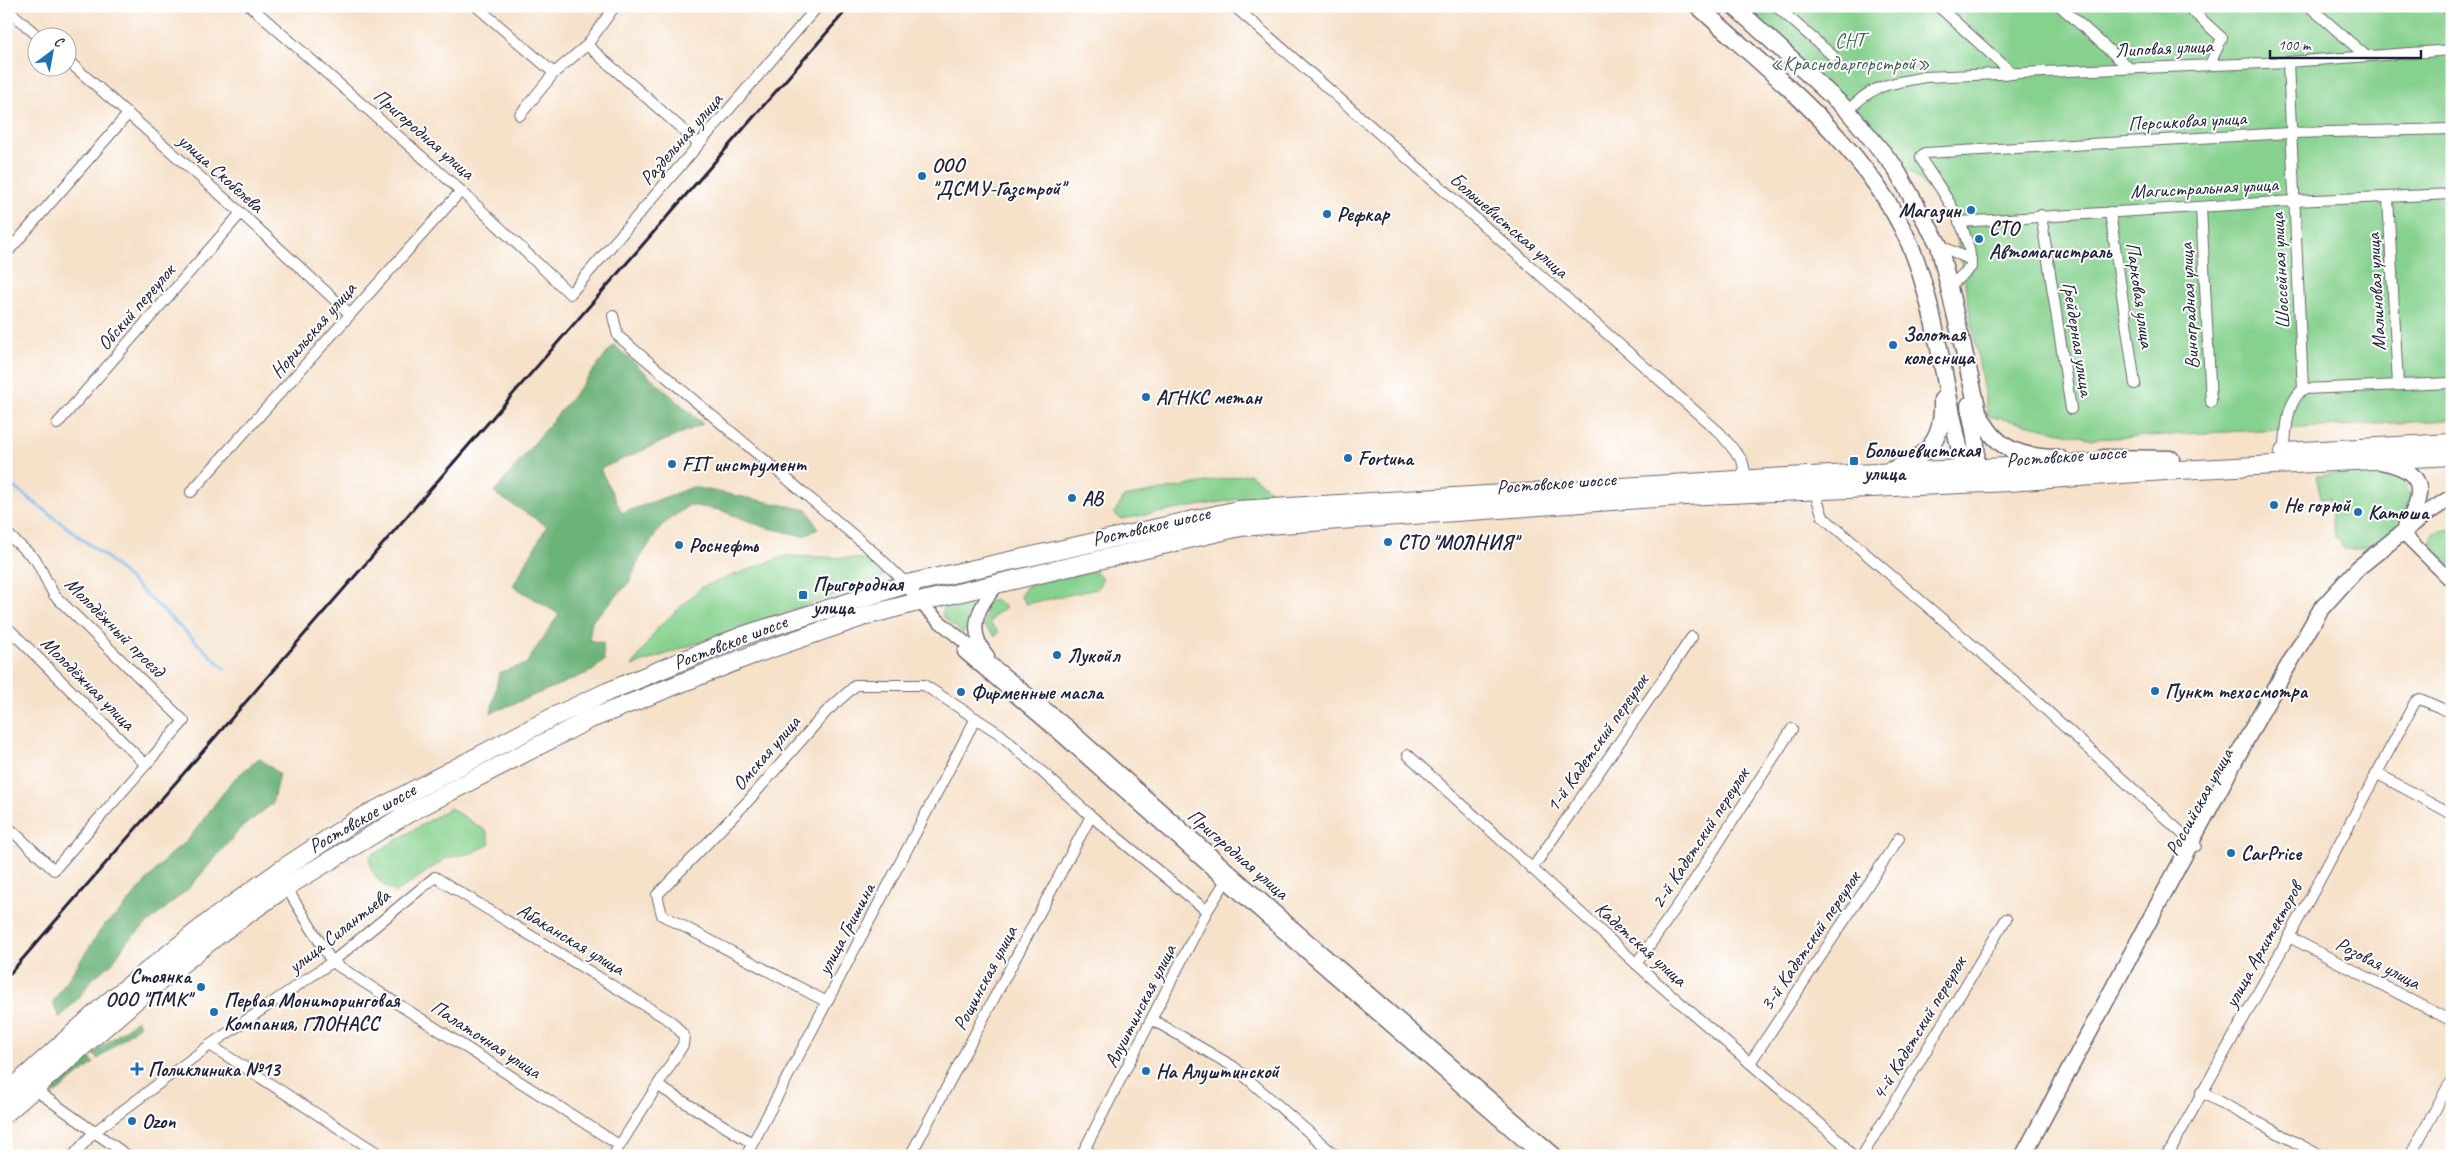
<svg xmlns="http://www.w3.org/2000/svg" width="2458" height="1162" font-family="Caveat,sans-serif">
<style>
.green{fill:#86d18e;stroke:#547a64}
.forest{fill:#6cb379;stroke:#476a5a}
.lines{fill:none;stroke-linecap:round;stroke-linejoin:round}
.stream{stroke:#7dbef2;stroke-width:3}
.minor-casing{stroke:#6c656d;stroke-width:12}
.tertiary-casing{stroke:#6c656d;stroke-width:15}
.secondary-casing{stroke:#6c656d;stroke-width:18}
.primary-casing{stroke:#6c656d;stroke-width:19}
.trunk-casing{stroke:#6c656d;stroke-width:20}
.minor{stroke:#fff;stroke-width:10}
.tertiary{stroke:#fff;stroke-width:12}
.secondary{stroke:#fff;stroke-width:15}
.primary{stroke:#fff;stroke-width:16}
.trunk{stroke:#fff;stroke-width:18}
.rail{stroke:#22223b;stroke-width:3}
.poi-dot{fill:#1f6fb2;stroke:#fff;stroke-width:2}
.labels{text-anchor:middle;dominant-baseline:central;stroke-width:4;stroke-linejoin:round;paint-order:stroke}
.park-label{font-size:20px;fill:#455f58;stroke:#fff}
.street-label{font-size:20px;fill:#22223b;stroke:#fff}
.poi-label{font-size:20px;font-weight:bold;fill:#22223b;stroke:#fff;text-anchor:start}
</style>
<rect width="100%" height="100%" fill="#fff"/>
<filter id="ink" filterUnits="userSpaceOnUse"><feTurbulence type="fractalNoise" baseFrequency=".02" numOctaves="2"/><feDisplacementMap in="SourceGraphic" scale="10" xChannelSelector="R" yChannelSelector="G"/><feConvolveMatrix kernelMatrix="1 2 1 2 8 2 1 2 1" color-interpolation-filters="sRGB"/></filter>
<filter id="wash" filterUnits="userSpaceOnUse"><feTurbulence type="fractalNoise" baseFrequency=".0096" numOctaves="4" result="noise"/><feDisplacementMap in="SourceGraphic" scale="20" xChannelSelector="R" yChannelSelector="G"/><feGaussianBlur stdDeviation="1.12" result="paint"/><feColorMatrix in="noise" values="0 0 0 0 0 0 0 0 0 0 0 0 0 0 0 0 0 1.4 0 .05"/><feComposite in="paint" operator="in"/></filter>
<g filter="url(#wash)">
<rect width="100%" height="100%" fill="#f6e1c9"/>
<g class="green">
<polygon points="1733,6 2452,6 2452,420 2093,439 1988,416 1957,238 1930,191 1848,111"/>
<path d="M2372,471C2393,471 2406,478 2411,499C2398,527 2377,553 2343,549L2340,539L2335,537L2329,498H2321L2316,476Z"/>
<polygon points="1250,474 1274,493 1121,519 1114,513 1124,497"/>
<polygon points="2452,529 2452,570 2431,548 2432,537 2435,532"/>
<polygon points="785,556 856,558 879,564 884,573 881,579 632,666 658,628 702,587"/>
<polygon points="1094,571 1103,578 1097,589 1026,604 1020,596 1027,586"/>
<polygon points="995,600 1006,607 994,616 990,623 999,632 995,636 984,626 987,602"/>
<polygon points="963,602 969,602 971,608 968,629 962,633 942,616 944,606"/>
<path d="M450,808L486,831L490,844L472,853L447,858L395,893C381,884 368,874 370,856Z"/>
</g>
<g class="forest">
<polygon points="614,345 703,424 600,469 622,513 693,487 808,510 818,529 803,536 764,527 720,510 689,505 662,525 638,561 629,583 592,621 589,640 603,643 604,661 592,671 491,713 499,673 526,664 559,614 513,586 547,526 494,493"/>
<polygon points="259,758 279,774 272,804 241,828 189,888 127,941 112,963 92,979 78,999 59,1018 53,1002 104,925 119,913 169,855 188,840 232,781"/>
<polygon points="137,1020 140,1025 98,1059 93,1054"/>
<polygon points="90,1058 94,1063 53,1095 48,1090"/>
</g>
<g class="lines">
<polyline class="stream" points="6,481 106,557 225,669"/>
</g>
</g>
<g filter="url(#ink)">
<g class="lines">
<defs>
<g id="minor">
<polyline points="250,6 461,191 570,294 818,6"/>
<polyline points="476,6 554,73"/>
<polyline points="1234,6 1720,433 1742,460 1748,484"/>
<polyline points="1776,6 1833,56"/>
<polyline points="1938,6 2013,74"/>
<polyline points="2060,6 2128,67"/>
<polyline points="2187,6 2222,38 2210,64"/>
<polyline points="2309,6 2366,56"/>
<polyline points="2444,6 2452,13"/>
<polyline points="6,8 40,38"/>
<polyline points="587,45 699,144"/>
<polyline points="68,61 241,213 349,313"/>
<polyline points="2288,62 2303,389"/>
<path d="M1848,111C1872,84 1890,84 1925,77L2288,62L2452,50"/>
<polyline points="520,115 554,73 587,45 615,6"/>
<polyline points="2388,198 2398,385"/>
<polyline points="2201,207 2211,402"/>
<polyline points="2110,212 2135,384"/>
<polyline points="2041,215 2071,409"/>
<polyline points="1959,222 2294,201 2452,194"/>
<polyline points="1939,245 1971,260"/>
<polyline points="6,254 128,114"/>
<path d="M1950,286L1971,267C1971,228 1942,191 1921,159V156L1925,153L2290,133L2452,129"/>
<polyline points="613,316 618,336 877,555 907,584"/>
<polyline points="2303,389 2452,383"/>
<polyline points="57,424 241,213"/>
<path d="M2284,453C2287,430 2285,405 2303,389"/>
<polyline points="1814,490 1823,517 2012,679 2196,846"/>
<polyline points="191,492 461,191"/>
<polyline points="6,533 36,560 54,595 184,721 54,870 6,825"/>
<polyline points="6,626 146,765"/>
<polyline points="1408,755 1654,980 1840,1141 1852,1156"/>
<polyline points="2376,773 2452,814"/>
<polyline points="1532,869 1692,637"/>
<polyline points="286,887 332,962 619,1145"/>
<polyline points="2289,937 2452,1021"/>
<polyline points="1636,964 1683,898 1792,729"/>
<polyline points="827,1002 662,915 657,895 749,800 827,711 856,685 924,685 1000,734 1091,816 1207,911"/>
<polyline points="1153,1020 1234,1067 1336,1156"/>
<polyline points="210,1045 382,1156"/>
<polyline points="1750,1063 1899,838"/>
<polyline points="42,1082 41,1094 128,1156"/>
<polyline points="658,1086 752,1143"/>
<polyline points="2201,1092 2321,1156"/>
<polyline points="1085,1150 1097,1156"/>
<polyline points="73,1156 93,1133 210,1045 332,962 435,877 672,1022 684,1036 683,1045 613,1156"/>
<polyline points="746,1156 976,718"/>
<polyline points="910,1156 1091,816"/>
<polyline points="1081,1156 1207,911 1229,876"/>
<polyline points="1862,1156 2006,919"/>
<polyline points="2167,1156 2289,937 2415,702 2420,699 2452,713"/>
<polyline points="2410,1156 2452,1079"/>
</g>
<g id="tertiary">
<polyline points="2402,532 2452,582"/>
<polyline points="907,584 918,601 939,621 1068,727 1280,916 1557,1156"/>
<polyline points="964,652 1061,735 1274,924 1541,1156"/>
<path d="M988,656C966,630 978,605 999,584"/>
</g>
<g id="secondary">
<path d="M2382,462C2424,470 2427,491 2406,525"/>
<polyline points="2023,1156 2259,716 2321,609 2358,568 2424,515 2452,497"/>
</g>
<g id="primary">
<path d="M1698,6C1778,80 1881,157 1917,263C1938,324 1946,395 1962,459L1979,473"/>
<path d="M1734,6L1848,111L1894,166L1939,245L1978,411C1994,449 2020,458 2059,458"/>
<polyline points="2103,458 2171,459"/>
<path d="M1889,471C1926,457 1944,443 1942,400"/>
<path d="M1967,477C1985,465 1972,423 1969,405"/>
</g>
<g id="trunk">
<polyline points="2284,452 2452,443"/>
<polyline points="6,1094 107,1003 210,921 282,869 355,821 553,717 607,692 742,636 907,584 1238,510 1787,477 2116,462"/>
<polyline points="6,1113 135,1001 222,932 286,887 407,814 588,720 752,655 868,615 910,604 1240,527 1684,496 2009,482 2179,470 2452,456"/>
</g>
</defs>
<use href="#minor" class="minor-casing"/>
<use href="#tertiary" class="tertiary-casing"/>
<use href="#secondary" class="secondary-casing"/>
<use href="#primary" class="primary-casing"/>
<use href="#trunk" class="trunk-casing"/>
<use href="#minor" class="minor"/>
<use href="#tertiary" class="tertiary"/>
<use href="#secondary" class="secondary"/>
<use href="#primary" class="primary"/>
<use href="#trunk" class="trunk"/>
<polyline class="rail" points="6,978 850,6"/>
</g>
</g>
<g class="poi-dot">
<circle cx="922" cy="176" r="5"/>
<circle cx="1971" cy="210" r="5"/>
<circle cx="1327" cy="214" r="5"/>
<circle cx="1979" cy="239" r="5"/>
<circle cx="1893" cy="345" r="5"/>
<circle cx="1146" cy="397" r="5"/>
<circle cx="1348" cy="458" r="5"/>
<rect x="1849" y="456" width="10" height="10" rx="2.5"/>
<circle cx="672" cy="464" r="5"/>
<circle cx="1072" cy="498" r="5"/>
<circle cx="2274" cy="505" r="5"/>
<circle cx="2358" cy="512" r="5"/>
<circle cx="1388" cy="542" r="5"/>
<circle cx="679" cy="545" r="5"/>
<rect x="798" y="590" width="10" height="10" rx="2.5"/>
<circle cx="1057" cy="655" r="5"/>
<circle cx="2155" cy="691" r="5"/>
<circle cx="961" cy="692" r="5"/>
<circle cx="2231" cy="853" r="5"/>
<circle cx="201" cy="987" r="5"/>
<circle cx="214" cy="1012" r="5"/>
<path d="M134.5 1061.5h5v5h5v5h-5v5h-5v-5h-5v-5h5z"/>
<circle cx="1146" cy="1071" r="5"/>
<circle cx="132" cy="1121" r="5"/>
</g>
<g class="labels">
<g class="park-label">
<text x="1850" y="40">СНТ<tspan x="1850" dy="23">«Краснодаргорстрой»</tspan></text>
</g>
<g class="street-label">
<text transform="translate(2164 48) rotate(-3)">Липовая улица</text>
<text transform="translate(2187 121) rotate(-3)">Персиковая улица</text>
<text transform="translate(424 134) rotate(41)">Пригородная улица</text>
<text transform="translate(681 139) rotate(-49)">Раздельная улица</text>
<text transform="translate(221 173) rotate(42)">улица Скобелева</text>
<text transform="translate(2204 188) rotate(-3)">Магистральная улица</text>
<text transform="translate(1509 225) rotate(41)">Большевистская улица</text>
<text transform="translate(2280 271) rotate(-93)">Шоссейная улица</text>
<text transform="translate(2376 292) rotate(-93)">Малиновая улица</text>
<text transform="translate(2140 295) rotate(82)">Парковая улица</text>
<text transform="translate(2189 306) rotate(-93)">Виноградная улица</text>
<text transform="translate(136 307) rotate(-49)">Обский переулок</text>
<text transform="translate(313 330) rotate(-49)">Норильская улица</text>
<text transform="translate(2078 339) rotate(81)">Грейдерная улица</text>
<text transform="translate(2066 456) rotate(-4)">Ростовское шоссе</text>
<text transform="translate(1556 483) rotate(-4)">Ростовское шоссе</text>
<text transform="translate(1151 526) rotate(-13)">Ростовское шоссе</text>
<text transform="translate(115 627) rotate(45)">Молодёжный проезд</text>
<text transform="translate(730 642) rotate(-21)">Ростовское шоссе</text>
<text transform="translate(88 683) rotate(45)">Молодёжная улица</text>
<text transform="translate(1597 743) rotate(-55)">1-й Кадетский переулок</text>
<text transform="translate(766 753) rotate(-49)">Омская улица</text>
<text transform="translate(2199 802) rotate(-61)">Российская улица</text>
<text transform="translate(362 818) rotate(-30)">Ростовское шоссе</text>
<text transform="translate(1700 838) rotate(-57)">2-й Кадетский переулок</text>
<text transform="translate(1238 854) rotate(41)">Пригородная улица</text>
<text transform="translate(846 929) rotate(-62)">улица Гришина</text>
<text transform="translate(339 931) rotate(-38)">улица Силантьева</text>
<text transform="translate(571 939) rotate(31)">Абаканская улица</text>
<text transform="translate(1810 941) rotate(-56)">3-й Кадетский переулок</text>
<text transform="translate(1641 944) rotate(42)">Кадетская улица</text>
<text transform="translate(2263 945) rotate(-61)">улица Архитекторов</text>
<text transform="translate(2378 963) rotate(27)">Розовая улица</text>
<text transform="translate(985 978) rotate(-62)">Рощинская улица</text>
<text transform="translate(1140 1006) rotate(-63)">Алуштинская улица</text>
<text transform="translate(1919 1028) rotate(-59)">4-й Кадетский переулок</text>
<text transform="translate(486 1039) rotate(33)">Палаточная улица</text>
</g>
<g class="poi-label">
<text x="932" y="165">ООО<tspan x="932" dy="23">"ДСМУ-Газстрой"</tspan></text>
<text x="1961" y="210" text-anchor="end">Магазин</text>
<text x="1337" y="214">Рефкар</text>
<text x="1989" y="228">СТО<tspan x="1989" dy="23">Автомагистраль</tspan></text>
<text x="1903" y="334">Золотая<tspan x="1903" dy="23">колесница</tspan></text>
<text x="1156" y="397">АГНКС метан</text>
<text x="1864" y="450">Большевистская<tspan x="1864" dy="23">улица</tspan></text>
<text x="1358" y="458">Fortuna</text>
<text x="682" y="464">FIT инструмент</text>
<text x="1082" y="498">АВ</text>
<text x="2284" y="505">Не горюй</text>
<text x="2368" y="512">Катюша</text>
<text x="1398" y="542">СТО "МОЛНИЯ"</text>
<text x="689" y="545">Роснефть</text>
<text x="813" y="584">Пригородная<tspan x="813" dy="23">улица</tspan></text>
<text x="1067" y="655">Лукойл</text>
<text x="2165" y="691">Пункт техосмотра</text>
<text x="971" y="692">Фирменные масла</text>
<text x="2241" y="853">CarPrice</text>
<text x="191" y="976" text-anchor="end">Стоянка<tspan x="191" dy="23">ООО "ПМК"</tspan></text>
<text x="224" y="1000">Первая Мониторинговая<tspan x="224" dy="23">Компания, ГЛОНАСС</tspan></text>
<text x="148" y="1069">Поликлиника №13</text>
<text x="1156" y="1071">На Алуштинской</text>
<text x="142" y="1121">Ozon</text>
</g>
</g>
<rect width="2458" height="1162" fill="none" stroke="#fff" stroke-width="25"/>
<g transform="translate(52 52) rotate(32)"><circle r="24" fill="#ffffff" stroke="#a7a7b1"/>
<path d="M0-4L9 19L0 12L-9 19Z" fill="#1f6fb2"/>
<text y="-8" font-size="14" font-weight="bold" text-anchor="middle" fill="#22223b">С</text>
</g>
<path d="M2270 50v8h151v-8" fill="none" stroke="#22223b" stroke-width="2.5"/>
<text x="2278" y="50" font-size="15" fill="#22223b" stroke="#ffffff" stroke-width="4" paint-order="stroke">100 m</text>
</svg>
